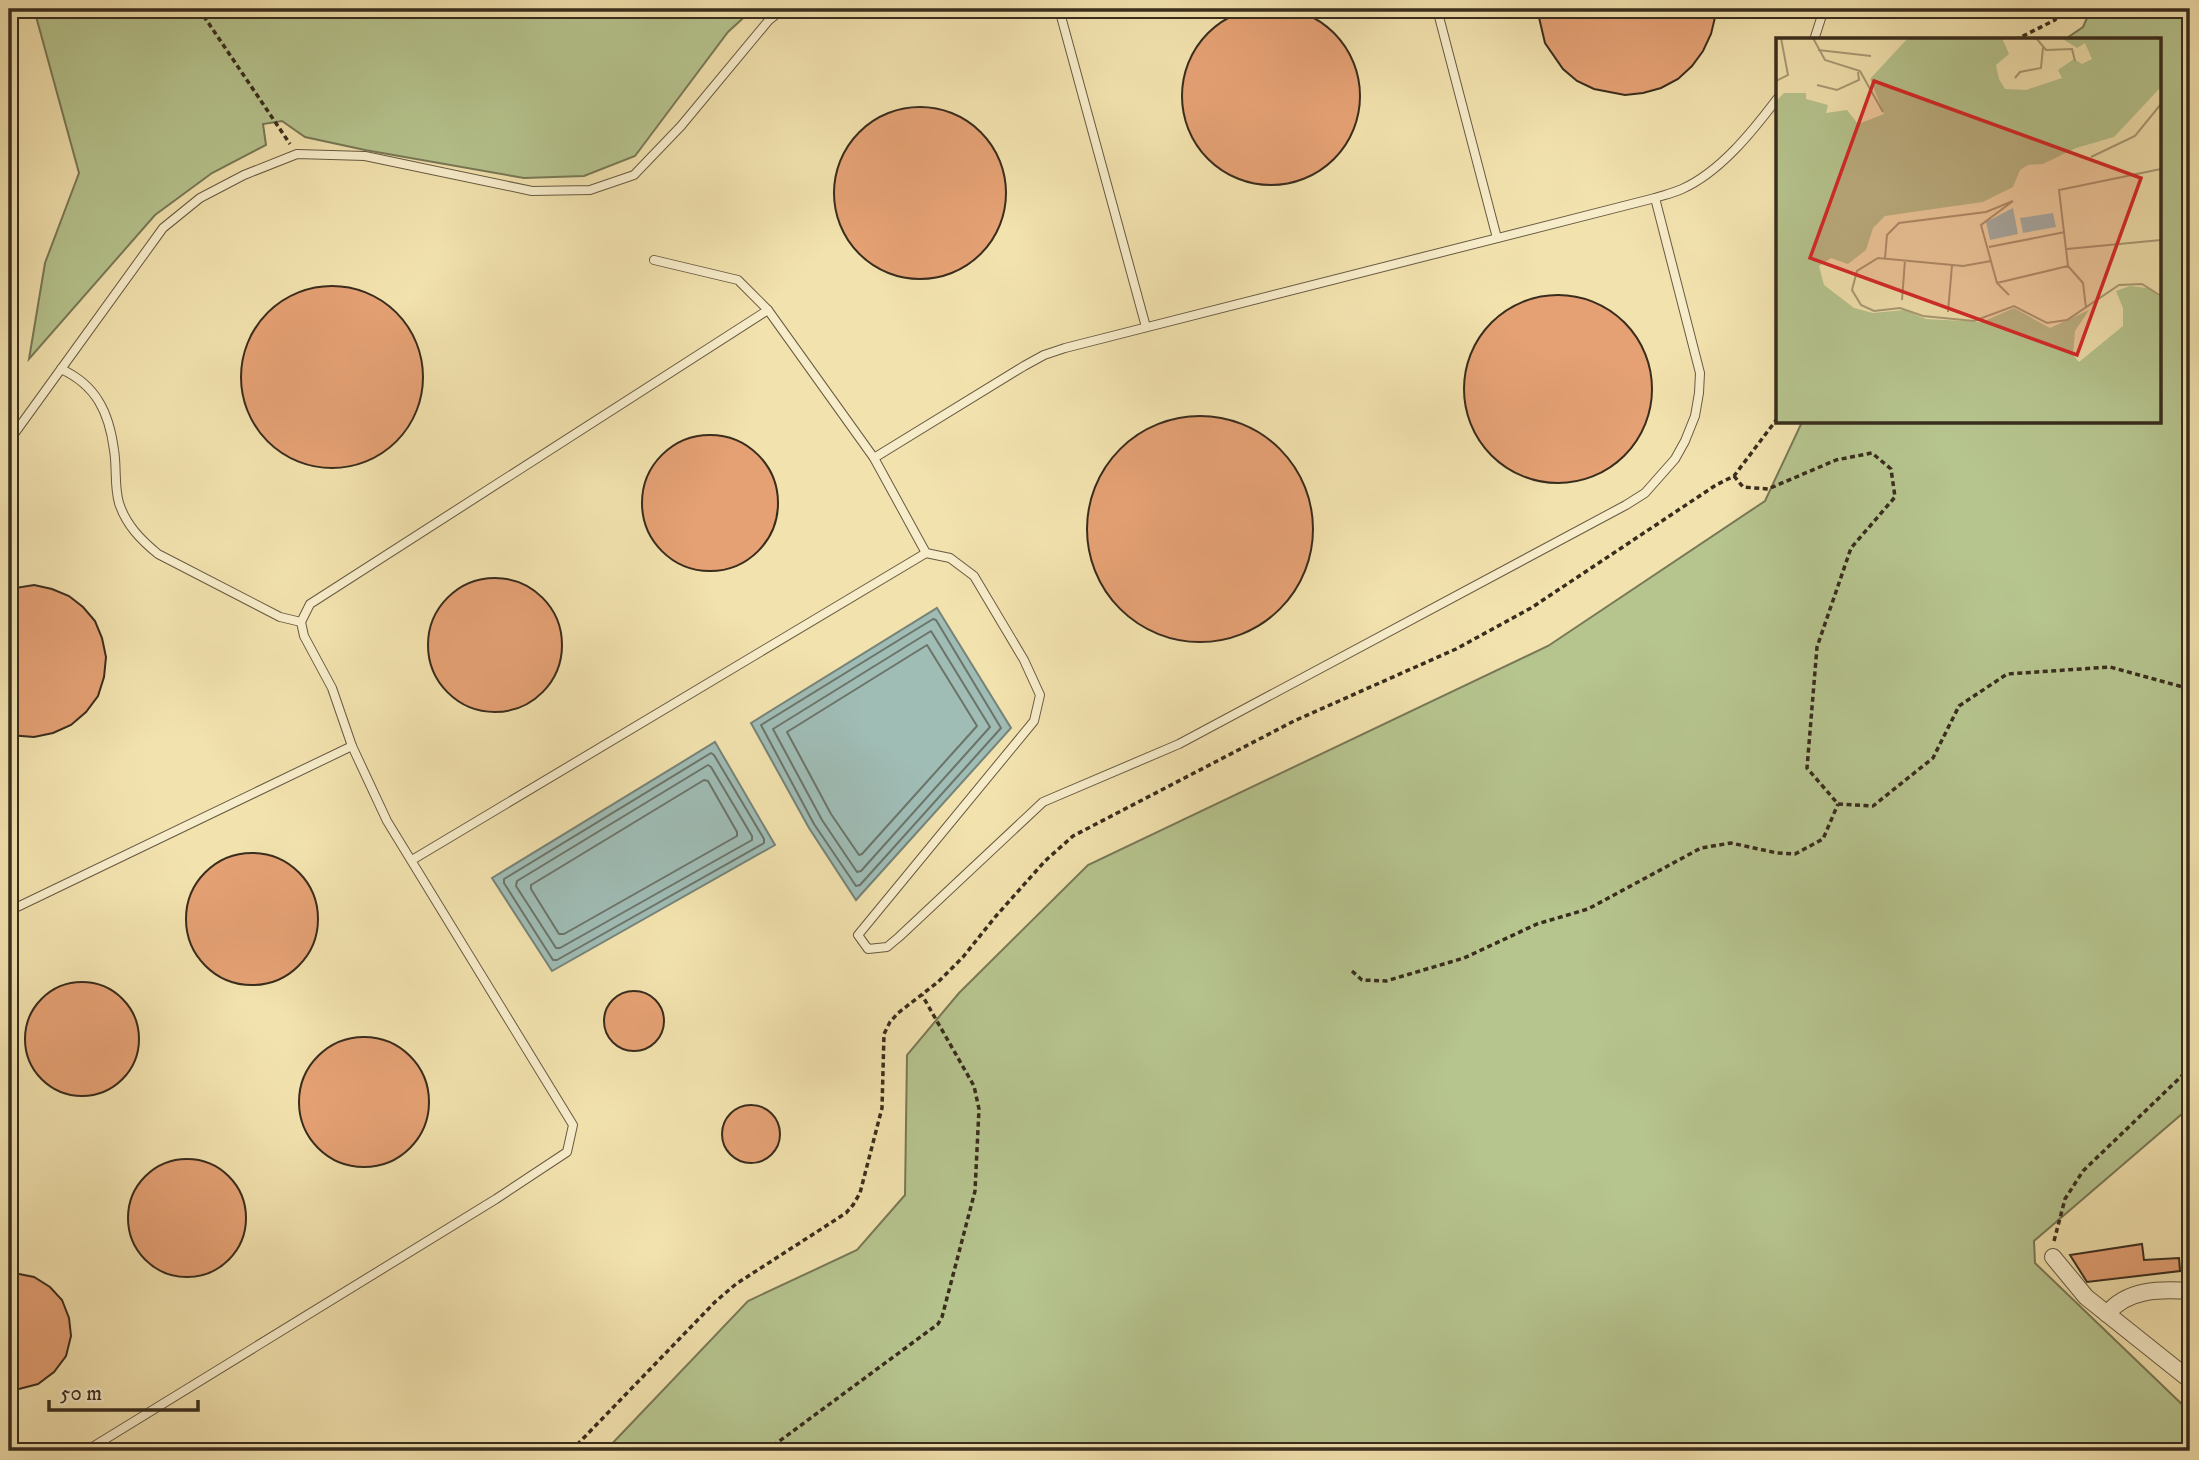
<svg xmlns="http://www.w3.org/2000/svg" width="2199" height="1460" font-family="'IM FELL DW Pica',serif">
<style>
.green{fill:#b6c48e;stroke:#787856;stroke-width:2}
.water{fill:#9fbcb5;stroke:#768378;stroke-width:2}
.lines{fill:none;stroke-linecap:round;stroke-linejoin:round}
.shore{stroke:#6c7469;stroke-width:2}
.building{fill:#e5a174;stroke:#392d1d;stroke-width:2}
.service-casing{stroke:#675a41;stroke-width:10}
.minor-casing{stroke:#675a41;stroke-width:18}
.path{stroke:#392d1d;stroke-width:3.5;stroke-dasharray:5 3.5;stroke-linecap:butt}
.service{stroke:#f7ecca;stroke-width:8}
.minor{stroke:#f7ecca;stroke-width:16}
.inset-road{fill:none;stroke:#a89a74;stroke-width:2}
.view{fill:#d62828;fill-opacity:0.15;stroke:#d62828;stroke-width:3.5}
.inset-edge{fill:none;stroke:#392d1d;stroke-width:3.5}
</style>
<rect width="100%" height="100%" fill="#f2e2ae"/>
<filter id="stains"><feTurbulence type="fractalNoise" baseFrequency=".00286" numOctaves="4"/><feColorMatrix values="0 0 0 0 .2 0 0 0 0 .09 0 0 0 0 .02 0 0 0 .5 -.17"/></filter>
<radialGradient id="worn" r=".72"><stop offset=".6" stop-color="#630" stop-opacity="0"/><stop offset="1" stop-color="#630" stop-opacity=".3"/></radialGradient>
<g class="green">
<polygon points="34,9 753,9 728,32 635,156 584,176 524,178 365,150 305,137 282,121 263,124 266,145 212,173 155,215 29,359 45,263 79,173"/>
<polygon points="2091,9 2190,9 2190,1107 2034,1241 2035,1263 2190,1412 2190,1451 605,1451 748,1301 857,1250 905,1195 907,1055 959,993 1088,865 1548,646 1765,501 1802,422 2159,422 2159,40 2064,40 2083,27"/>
</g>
<g class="water">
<polygon points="937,608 1011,728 856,900 809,828 751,723"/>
<polygon points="715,742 775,845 552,971 492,878"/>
</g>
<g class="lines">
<g class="shore">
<polygon points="933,619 936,620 1001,728 860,885 856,886 814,824 761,725"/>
<polygon points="931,631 990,727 861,871 857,872 822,820 773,729"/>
<polygon points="927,645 977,726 862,854 859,855 831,814 787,732"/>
<polygon points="711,753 714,755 764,839 764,843 557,960 553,960 504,883 504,879"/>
<polygon points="708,765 711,767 752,836 752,840 560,948 556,948 516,886 517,881"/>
<polygon points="704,780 708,781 737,832 737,836 564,934 559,934 531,889 531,885"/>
</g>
</g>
<g class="building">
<circle cx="1271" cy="96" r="89"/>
<polygon points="1537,9 1717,9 1711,34 1703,51 1692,66 1678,79 1661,88 1643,93 1625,95 1594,89 1577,81 1563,69 1545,43"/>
<circle cx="920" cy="193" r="86"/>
<circle cx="332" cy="377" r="91"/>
<circle cx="1558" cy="389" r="94"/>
<circle cx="1200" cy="529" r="113"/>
<circle cx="710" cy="503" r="68"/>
<circle cx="495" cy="645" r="67"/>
<polygon points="34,585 52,589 69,596 83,607 95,621 102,638 106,657 104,677 98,696 86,712 71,725 53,733 34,737 9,735 9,589"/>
<circle cx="252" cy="919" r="66"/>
<circle cx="82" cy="1039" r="57"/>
<circle cx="634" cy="1021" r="30"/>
<circle cx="364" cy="1102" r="65"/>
<circle cx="751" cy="1134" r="29"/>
<circle cx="187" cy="1218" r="59"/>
<polygon points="2142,1244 2144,1260 2179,1258 2180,1271 2087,1282 2070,1255"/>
<polygon points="9,1272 34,1277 50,1287 62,1300 69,1318 71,1336 66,1356 54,1372 38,1384 19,1389 9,1389"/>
</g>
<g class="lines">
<defs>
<g id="service">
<polyline points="1059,9 1146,327"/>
<polyline points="1437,9 1497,238"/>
<polyline points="1814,40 1824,9"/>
<polyline points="654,260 738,280 768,310 874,458 926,553 950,558 974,576 1024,660 1040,695 1034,721 858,935 868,949 887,947 899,937 1043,802 1179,744 1626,505 1645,493 1675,459 1685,441 1695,416 1699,393 1700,373 1655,198"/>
<path d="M61,369C96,385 109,412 114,450C117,467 114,486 119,503C126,525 141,540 158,554L280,617L301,622"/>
<polyline points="9,441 163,228 200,198 244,175 297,154 365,156 532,191 590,190 634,175 681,126 769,20 783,9"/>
<path d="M874,458L1024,366L1044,355L1065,348L1655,198C1664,195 1673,193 1682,189C1720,172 1752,132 1777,99"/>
<polyline points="412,860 926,553"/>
<polyline points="9,911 352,746"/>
<polyline points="86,1451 496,1199 567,1152 573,1125 387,821 352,746 332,688 304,636 301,622 310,604 768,310"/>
</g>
<g id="minor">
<polyline points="2053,1257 2086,1297 2190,1380"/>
<path d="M2107,1314C2127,1289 2160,1289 2190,1291"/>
</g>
</defs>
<use href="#service" class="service-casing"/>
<use href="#minor" class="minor-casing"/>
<g class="path">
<polyline points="199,9 290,144"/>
<polyline points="2015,40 2055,20 2060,9"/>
<polyline points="1734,476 1743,487 1768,489 1836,460 1872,453 1891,469 1895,497 1851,548 1817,647 1807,768 1838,804 1873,806 1933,758 1959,706 2007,674 2110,667 2190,689"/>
<polyline points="1352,971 1362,980 1386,981 1464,958 1537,924 1588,909 1701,848 1731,843 1777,853 1795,854 1823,839 1838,804"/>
<polyline points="2054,1241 2065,1199 2083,1171 2190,1068"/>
<polyline points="571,1451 716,1301 736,1284 846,1213 853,1205 860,1193 882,1108 884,1034 890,1022 898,1013 938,982 963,957 996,916 1045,861 1073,836 1294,721 1456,649 1531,608 1716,485 1734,476 1777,419"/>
<polyline points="766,1451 938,1324 942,1317 975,1191 979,1109 974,1086 922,995"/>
</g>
<use href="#service" class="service"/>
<use href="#minor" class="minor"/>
</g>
<g transform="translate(1776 38)">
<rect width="385" height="385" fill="#f2e2ae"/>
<path d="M132,0H226L233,16L220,27L223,41L229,51L250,52L286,40L282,32L298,21L306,26L316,21L309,5L301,10L285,0L385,1V49L338,99L300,110L267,126L252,127L244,132L237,149L207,164L109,178L97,190L90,212L72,226L55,220L43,228L48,247L78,270L97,275L128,272L150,281L206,284L238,270L274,290L313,272L299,293L297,317L303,324L347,288V270L340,253L354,248L371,250L385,259V385H0V63L8,55H30V61L52,67L50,75L71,72L82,86L108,76L94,41Z" fill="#b6c48e"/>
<path d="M237,170L242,196L214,202L210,184ZM277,175L280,189L247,195L244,180Z" fill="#9fbcb5"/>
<path class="inset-road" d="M37,0L49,22L84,33L107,74M260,0L270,12L296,11L299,23M42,12L95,18M239,40L244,34L265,30L267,9M0,43L12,37L5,0M41,47L61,52L83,42L82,34M315,119L359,98L385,66M213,209L289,194M291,211L385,202M109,220L111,197L123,185L210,174L237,163L205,187L221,245L233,257M215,223L187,228L102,220L81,233L76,252L85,267L98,273L124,270L147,278L198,283L238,268L271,285L291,282L343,247L366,246L385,258M292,228L307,245L310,270M221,245L292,228L283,152L385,131M126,262L129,222M172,274L176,227"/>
<path class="view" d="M98,43L365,140L301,317L34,220Z"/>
<rect width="385" height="385" class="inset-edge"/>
</g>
<rect width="2199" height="1460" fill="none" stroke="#f2e2ae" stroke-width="35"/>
<rect x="10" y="10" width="2178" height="1439" fill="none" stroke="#392d1d" stroke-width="3.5"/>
<rect x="18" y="18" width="2164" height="1425" fill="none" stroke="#392d1d" stroke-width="2"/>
<path d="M49 1400v10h149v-10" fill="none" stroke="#392d1d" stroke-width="3.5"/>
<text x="60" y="1400" font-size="21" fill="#392d1d" stroke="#f7ecca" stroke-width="5" paint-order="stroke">50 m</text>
<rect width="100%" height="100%" filter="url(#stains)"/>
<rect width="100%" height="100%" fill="url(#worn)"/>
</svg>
